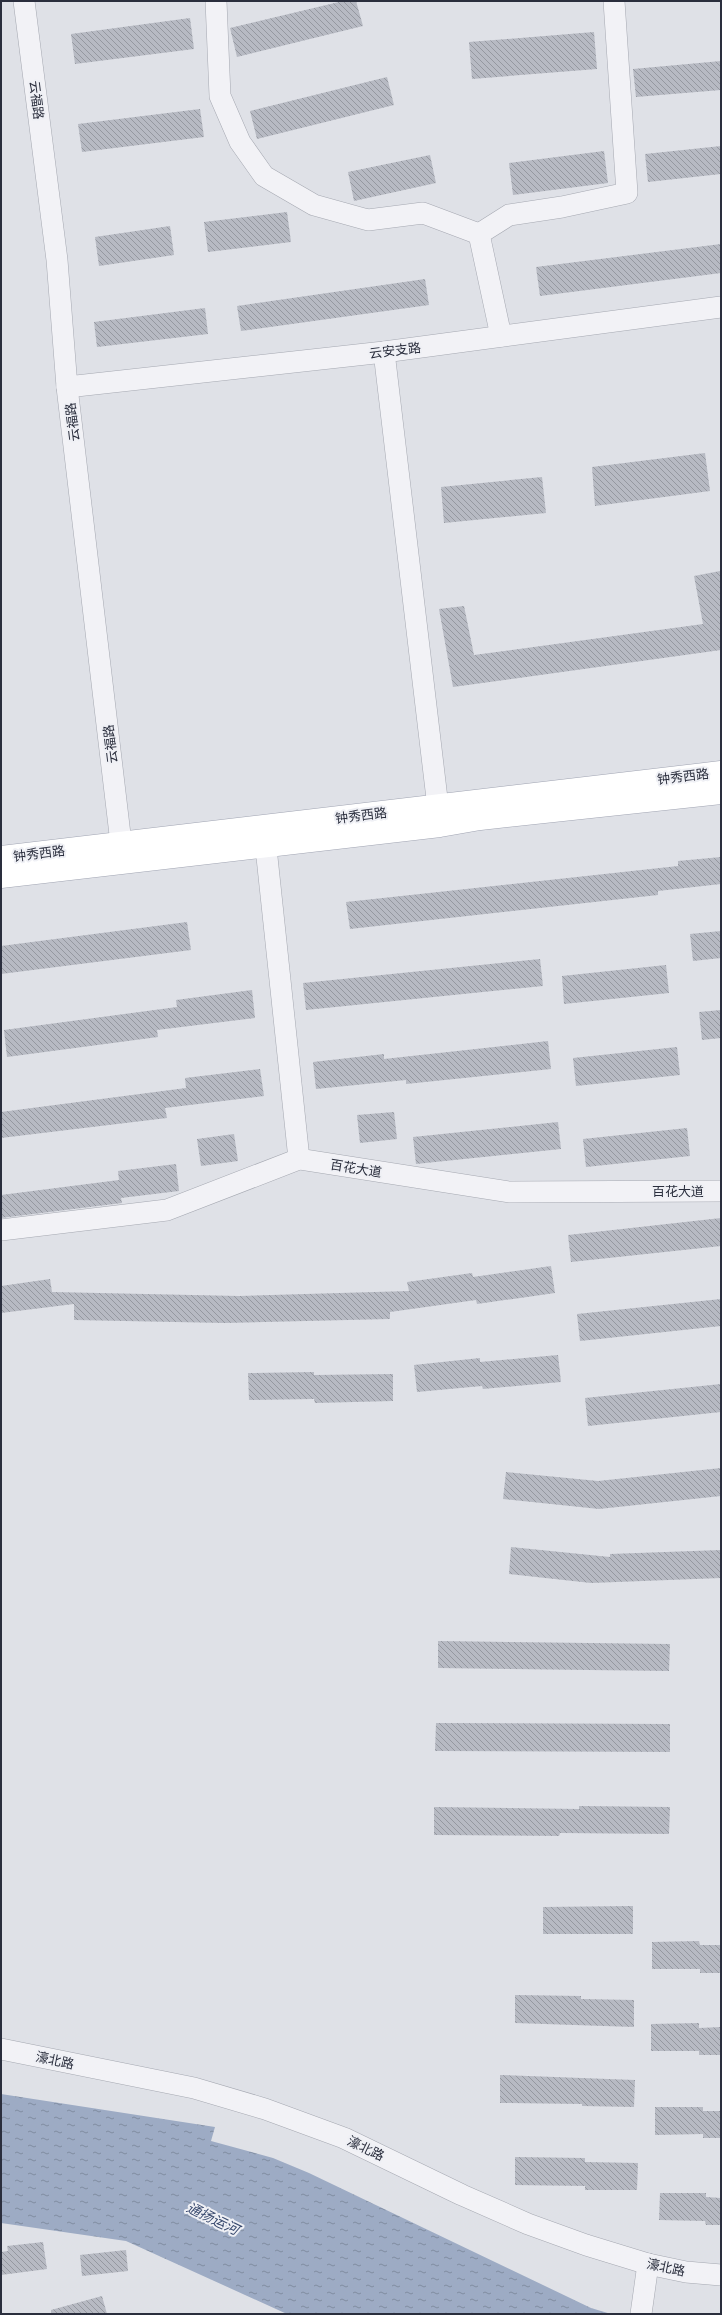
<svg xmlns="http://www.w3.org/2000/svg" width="722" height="2315" font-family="'Exo 2','Noto Sans SC',sans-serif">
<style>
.water{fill:url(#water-ripples)}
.building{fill:url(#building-back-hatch)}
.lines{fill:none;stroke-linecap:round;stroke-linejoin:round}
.minor-casing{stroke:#a5a8b1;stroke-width:22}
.major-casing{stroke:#a0a4b2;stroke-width:23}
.minor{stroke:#f2f2f6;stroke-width:21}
.major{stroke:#fff;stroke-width:22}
.labels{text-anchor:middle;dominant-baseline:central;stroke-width:4;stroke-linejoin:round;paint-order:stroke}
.street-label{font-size:13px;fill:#2a2e3d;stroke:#eff0f5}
.water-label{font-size:14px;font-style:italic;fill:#37486d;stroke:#eff0f5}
</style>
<defs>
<pattern id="water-ripples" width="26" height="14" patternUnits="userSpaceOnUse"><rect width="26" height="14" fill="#9dabc4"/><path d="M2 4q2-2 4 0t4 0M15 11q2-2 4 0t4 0" fill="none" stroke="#808ca0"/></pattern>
<pattern id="building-back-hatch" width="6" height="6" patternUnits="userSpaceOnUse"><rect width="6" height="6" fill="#b7bac3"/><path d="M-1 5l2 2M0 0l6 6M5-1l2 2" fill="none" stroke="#9598a0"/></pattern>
</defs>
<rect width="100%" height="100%" fill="#dfe1e7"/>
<polygon class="water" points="1,2094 215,2127 211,2141 273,2158 309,2173 591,2308 611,2314 287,2314 126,2241 1,2223"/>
<g class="building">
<polygon points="343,1 356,1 363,26 237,57 230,28"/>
<polygon points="190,18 194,49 75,64 71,34"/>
<polygon points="594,32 597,69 472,79 469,42"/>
<polygon points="721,61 721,90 636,97 633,69"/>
<polygon points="387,77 394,105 257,139 250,111"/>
<polygon points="200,109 204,137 82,152 78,124"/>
<polygon points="721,146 721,174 648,182 645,154"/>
<polygon points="604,151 608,183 513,195 509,163"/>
<polygon points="430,155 436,183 354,201 348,172"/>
<polygon points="287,212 291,242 208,252 204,222"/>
<polygon points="170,226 174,255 99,266 95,237"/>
<polygon points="721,244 721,273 540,296 536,267"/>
<polygon points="425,279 429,305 241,331 237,306"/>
<polygon points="205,308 208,334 97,347 94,322"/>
<polygon points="705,453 710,491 595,506 592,467"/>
<polygon points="542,477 546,513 444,523 441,487"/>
<polygon points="720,571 721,650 453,687 439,609 464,606 474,655 703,624 694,576"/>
<polygon points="721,857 721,884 658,891 658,895 350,929 346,902 678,866 678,861"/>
<polygon points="187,922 191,950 1,974 1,946"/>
<polygon points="721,931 721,958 693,961 690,934"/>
<polygon points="540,959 543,986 306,1010 303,983"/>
<polygon points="666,965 669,993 564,1004 562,976"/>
<polygon points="252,990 255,1018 157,1030 158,1037 7,1057 4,1030 177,1007 176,1000"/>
<polygon points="721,1010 721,1038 702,1040 699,1012"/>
<polygon points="548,1041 551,1069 406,1084 406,1080 316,1089 313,1062 384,1054 384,1059"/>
<polygon points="677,1047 680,1075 576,1086 573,1058"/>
<polygon points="260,1069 264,1096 165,1108 167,1118 1,1138 1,1112 186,1088 185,1078"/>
<polygon points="394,1112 397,1139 360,1143 357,1115"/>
<polygon points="558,1122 561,1149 416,1164 413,1137"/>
<polygon points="687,1128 690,1156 586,1167 583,1139"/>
<polygon points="234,1134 238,1161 201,1166 197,1139"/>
<polygon points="176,1164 179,1191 121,1198 122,1203 1,1218 1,1195 119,1180 118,1171"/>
<polygon points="721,1218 721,1246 571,1262 568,1235"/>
<polygon points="551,1266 555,1293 477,1304 476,1300 390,1312 390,1319 225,1323 74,1320 74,1304 1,1313 1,1286 50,1279 52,1292 239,1296 409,1291 407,1282 472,1273 473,1277"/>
<polygon points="721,1299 721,1326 580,1341 577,1314"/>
<polygon points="558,1355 561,1382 483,1389 482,1386 417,1392 414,1365 480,1358 480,1362"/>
<polygon points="314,1372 314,1375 393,1374 393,1401 315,1403 314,1399 249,1400 248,1373"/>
<polygon points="721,1384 721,1412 588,1426 585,1398"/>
<polygon points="721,1468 721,1496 599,1509 503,1499 506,1472 598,1481"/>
<polygon points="511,1547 610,1557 610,1554 721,1550 721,1578 591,1583 509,1574"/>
<polygon points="438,1641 670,1644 669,1671 438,1668"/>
<polygon points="436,1723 670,1724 670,1752 435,1751"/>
<polygon points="579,1806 670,1807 669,1834 560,1833 559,1836 434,1835 434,1807 579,1809"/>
<polygon points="633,1906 633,1934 543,1934 543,1907"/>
<polygon points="699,1941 700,1945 721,1945 721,1973 700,1973 700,1969 652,1969 652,1942"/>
<polygon points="515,1995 581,1996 581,1999 634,2000 634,2027 515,2023"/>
<polygon points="699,2023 699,2028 721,2027 721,2055 699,2055 699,2051 651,2051 651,2024"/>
<polygon points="500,2075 635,2080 634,2107 582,2106 582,2104 500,2103"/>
<polygon points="655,2107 703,2107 703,2111 721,2111 721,2138 703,2138 703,2134 655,2135"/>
<polygon points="515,2157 585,2158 585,2162 638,2163 637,2190 585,2190 585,2186 515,2185"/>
<polygon points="660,2193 706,2193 706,2197 721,2198 721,2225 706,2225 705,2221 659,2220"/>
<polygon points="43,2242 47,2269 1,2275 1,2252 8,2251 7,2246"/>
<polygon points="126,2250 128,2271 82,2276 80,2255"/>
<polygon points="102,2296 107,2314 51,2314 51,2310"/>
</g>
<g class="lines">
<defs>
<g id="minor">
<polyline points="24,1 57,260 67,387 121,843"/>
<polyline points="216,1 220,96 240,142 264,176 314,205 368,220 423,213 479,234"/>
<polyline points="479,234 509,215 562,207 627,193 614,1"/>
<polyline points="479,234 501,336"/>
<polyline points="384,352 440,824"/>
<polyline points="67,387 384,352 721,307"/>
<polyline points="264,829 299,1159"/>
<polyline points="1,1230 167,1210 299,1159 509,1192 721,1191"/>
<polyline points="1,2049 194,2088 265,2109 344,2138 462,2195 528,2224 586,2245 648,2264 686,2272 721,2275"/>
<polyline points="641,2314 648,2264"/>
</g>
<g id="major">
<polyline points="1,857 721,772"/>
<polyline points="1,877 440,826 480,819 721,793"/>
</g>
</defs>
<use href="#minor" class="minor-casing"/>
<use href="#major" class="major-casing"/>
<use href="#minor" class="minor"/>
<use href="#major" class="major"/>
</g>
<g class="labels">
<g class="street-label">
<text transform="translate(37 100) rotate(83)">云福路</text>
<text transform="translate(395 350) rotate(-7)">云安支路</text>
<text transform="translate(72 422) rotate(-97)">云福路</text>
<text transform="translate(110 744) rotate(-97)">云福路</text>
<text transform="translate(683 776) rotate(-7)">钟秀西路</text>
<text transform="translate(361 815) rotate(-7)">钟秀西路</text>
<text transform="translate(39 853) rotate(-7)">钟秀西路</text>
<text transform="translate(356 1168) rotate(9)">百花大道</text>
<text x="678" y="1191">百花大道</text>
<text transform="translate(55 2060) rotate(12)">濠北路</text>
<text transform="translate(366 2148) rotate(26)">濠北路</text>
<text transform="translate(666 2267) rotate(12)">濠北路</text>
</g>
<g class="water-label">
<text transform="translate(213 2218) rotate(26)">通扬运河</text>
</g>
</g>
<rect width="722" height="2315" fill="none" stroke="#2a2e3d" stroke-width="4"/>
</svg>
